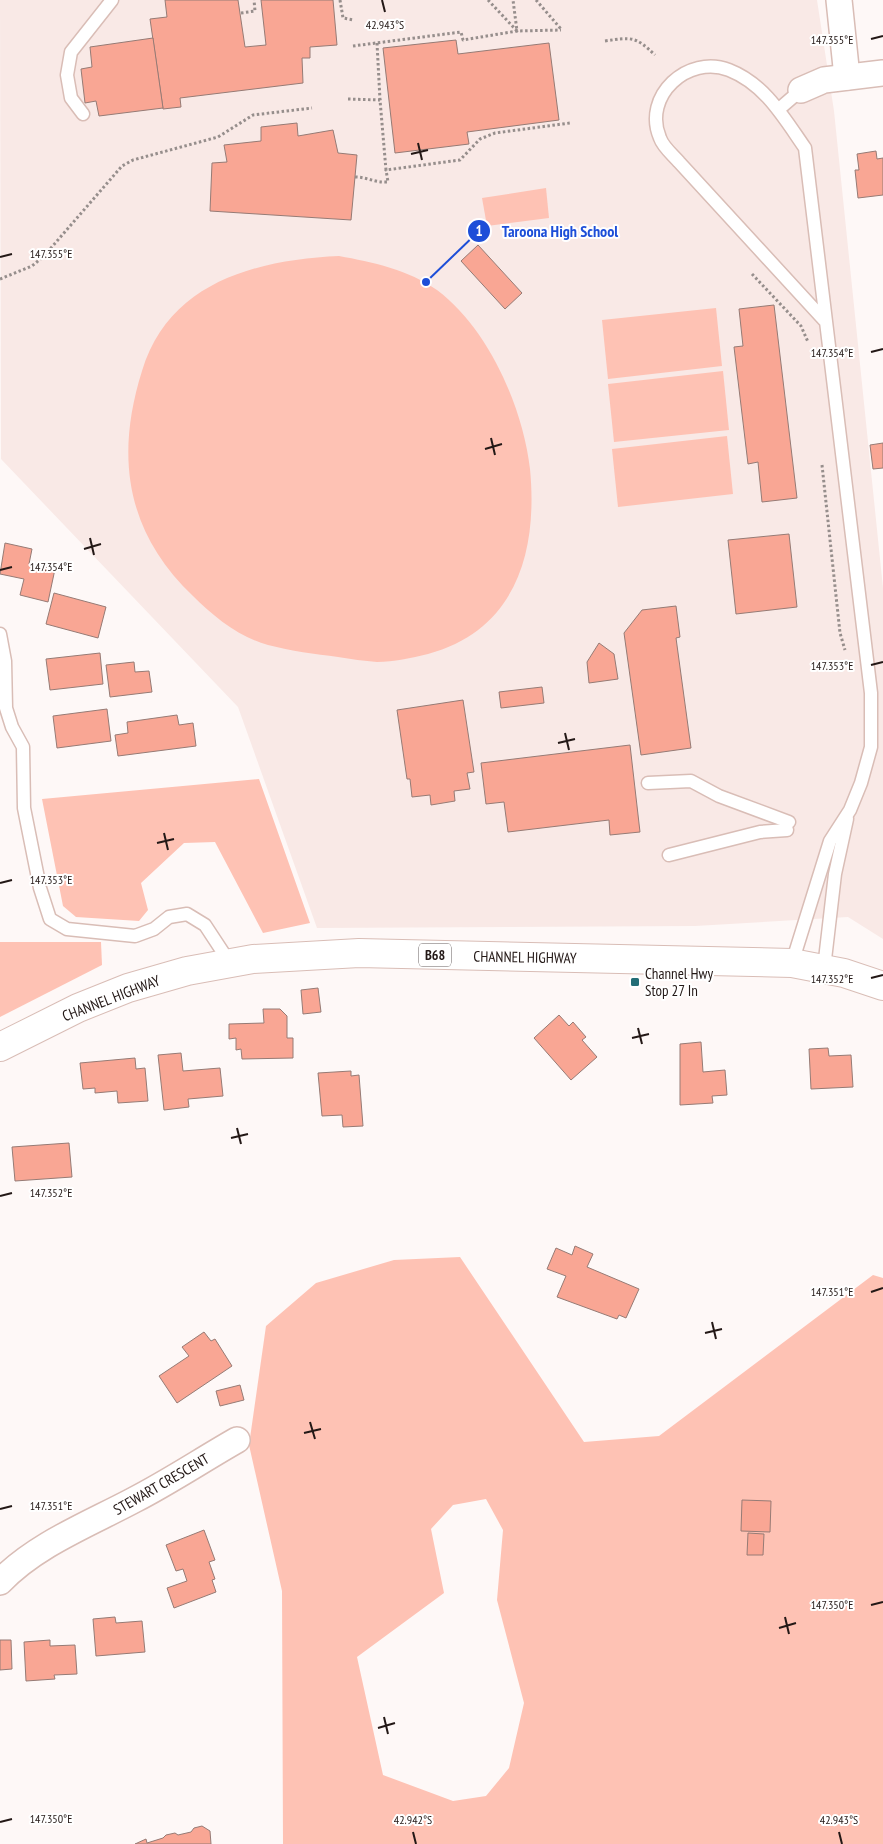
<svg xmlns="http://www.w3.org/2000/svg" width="883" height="1844" font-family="'PT Sans Narrow',sans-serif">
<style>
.built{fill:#f9e9e6}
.green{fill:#fec2b4;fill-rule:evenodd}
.building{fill:#f9a694;stroke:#967b75}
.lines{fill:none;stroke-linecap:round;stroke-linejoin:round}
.service-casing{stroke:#d9bdb6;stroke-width:15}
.minor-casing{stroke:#d9bdb6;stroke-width:28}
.primary-casing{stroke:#d9bdb6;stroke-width:30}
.path{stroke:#968e8c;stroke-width:3;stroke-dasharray:2.5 2.5;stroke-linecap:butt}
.service{stroke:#fff;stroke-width:12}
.minor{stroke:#fff;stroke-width:25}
.primary{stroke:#fff;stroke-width:28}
.ticks{fill:none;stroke:#231816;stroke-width:2}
.poi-dot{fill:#236d76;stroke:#fff;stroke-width:2}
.labels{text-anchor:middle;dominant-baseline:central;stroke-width:4;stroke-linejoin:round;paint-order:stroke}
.shield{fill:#fff;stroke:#655d5c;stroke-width:1}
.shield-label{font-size:14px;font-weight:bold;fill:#231816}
.street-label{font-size:15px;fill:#231816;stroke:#fff}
.poi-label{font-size:15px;fill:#231816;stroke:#fff;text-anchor:start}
.ticks-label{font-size:12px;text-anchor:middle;fill:#231816;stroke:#fff;stroke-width:4;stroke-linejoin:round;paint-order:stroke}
.leader{fill:none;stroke:#1d4ed8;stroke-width:2}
.callout-dot{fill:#1d4ed8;stroke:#fff;stroke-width:2}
.mark-label{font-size:15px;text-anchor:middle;font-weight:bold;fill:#fff}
.callout-label{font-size:16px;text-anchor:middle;font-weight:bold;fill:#1d4ed8;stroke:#fff;stroke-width:4;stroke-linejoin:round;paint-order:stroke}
</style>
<rect width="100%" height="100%" fill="#fef8f7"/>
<polygon class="built" points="0,0 817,0 834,111 883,588 883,939 848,917 695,926 317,928 238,707 1,459"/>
<g class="green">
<polygon points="546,188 549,218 487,226 482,198"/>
<path d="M339,256C372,262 409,270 437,290C488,328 523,407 530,469C538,552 516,630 428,654C411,658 394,662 377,662C364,661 351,659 338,657C315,654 291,651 268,645C239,637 214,617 193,596C126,532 115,457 142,371C169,282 256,260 339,256Z"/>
<polygon points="716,308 722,366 608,379 602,320"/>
<polygon points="723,371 729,430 614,442 608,384"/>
<polygon points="727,436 733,494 618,507 612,449"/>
<polygon points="259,779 310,923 263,933 215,842 184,843 141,883 148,910 139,921 76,917 63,906 42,799"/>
<polygon points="0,942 101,942 102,965 0,1017"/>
<path d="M460,1257L584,1442L659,1436L873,1275L883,1278V1844H283L282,1591L249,1445L266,1326L316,1283L394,1260ZM486,1499L503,1530L497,1600L524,1703L509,1768L486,1796L453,1801L383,1775L357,1657L444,1593L431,1529L453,1505Z"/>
</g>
<g class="building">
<polygon points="165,0 238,0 245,47 266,45 261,0 333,0 337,45 310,47 310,58 302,58 303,83 180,98 181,107 163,109 150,19 167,17"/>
<polygon points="153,38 163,108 99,116 96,101 85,103 81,69 92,67 90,47"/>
<polygon points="456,40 458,54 549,43 559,120 467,132 469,144 395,153 383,48"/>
<polygon points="297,123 298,136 333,130 338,153 357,155 351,220 210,211 212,163 227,162 224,145 261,141 261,127"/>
<polygon points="876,151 877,159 883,158 883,195 858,198 855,170 859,170 857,154"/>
<polygon points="478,245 522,293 505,309 461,261"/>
<polygon points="774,305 797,498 762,502 758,462 748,464 734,347 743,346 739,309"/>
<polygon points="883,443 883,468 873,469 870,445"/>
<polygon points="789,534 797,607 736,614 728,540"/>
<polygon points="5,543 32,549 29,564 55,569 48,602 20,595 24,579 0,574"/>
<polygon points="54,593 106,607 98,638 46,624"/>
<polygon points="676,606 680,637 676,638 691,748 641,755 624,633 642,610"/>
<polygon points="599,643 614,654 618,679 589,683 587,662"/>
<polygon points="100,653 103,684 50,690 46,659"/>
<polygon points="134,662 135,672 149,671 152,692 110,697 106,665"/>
<polygon points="542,687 544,703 501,708 499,692"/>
<polygon points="463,700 474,772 467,773 470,789 454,791 455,801 431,805 430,795 412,797 410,779 407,779 397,710"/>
<polygon points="107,709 111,741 57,748 53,716"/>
<polygon points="177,715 179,725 193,723 196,746 118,756 115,735 128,733 127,722"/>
<polygon points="630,745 640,832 610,835 609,820 508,832 504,802 486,804 481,763"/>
<polygon points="318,988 321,1012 303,1014 301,990"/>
<polygon points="263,1009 280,1009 287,1016 287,1038 293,1038 293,1058 242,1059 241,1049 236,1050 236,1038 229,1039 229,1024 264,1023"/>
<polygon points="559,1015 569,1026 573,1022 586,1037 582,1040 597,1057 571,1080 534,1038"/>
<polygon points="701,1042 703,1072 725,1070 727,1095 712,1096 713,1103 680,1105 680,1044"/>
<polygon points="828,1048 829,1056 851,1055 853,1087 811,1089 809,1049"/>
<polygon points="181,1053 183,1071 220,1068 223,1096 188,1099 189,1107 164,1110 158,1055"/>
<polygon points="135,1058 136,1069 145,1068 148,1101 118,1103 117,1091 95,1093 95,1088 83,1089 80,1063"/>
<polygon points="351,1071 351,1076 359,1075 363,1126 343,1127 342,1115 322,1116 318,1073"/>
<polygon points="69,1143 72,1177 15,1181 12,1147"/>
<polygon points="575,1246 593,1254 587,1267 639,1289 626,1318 619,1315 617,1319 557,1297 566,1276 547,1269 556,1248 572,1255"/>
<polygon points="204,1332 211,1341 215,1339 232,1366 177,1403 159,1376 189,1356 182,1347"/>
<polygon points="240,1385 244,1400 220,1406 216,1391"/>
<polygon points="742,1500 771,1501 770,1532 741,1531"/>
<polygon points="204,1530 215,1560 209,1562 215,1579 212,1580 216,1592 174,1608 167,1588 187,1581 183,1569 176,1571 166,1545"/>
<polygon points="748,1533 764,1534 763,1555 747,1555"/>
<polygon points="115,1617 116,1623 142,1621 145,1652 96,1656 93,1619"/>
<polygon points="0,1640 11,1640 12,1669 0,1670"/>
<polygon points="50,1640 50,1646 75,1645 77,1674 54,1675 55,1679 26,1681 24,1642"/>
<polygon points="202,1826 210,1831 211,1844 135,1844 146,1839 147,1843 163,1838 166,1835 175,1833 178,1835 191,1832 194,1828"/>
</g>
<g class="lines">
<defs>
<g id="service">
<polyline points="779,109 801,90"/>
<polyline points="83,114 71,98 67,75 71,52 112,0"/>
<polyline points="0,634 5,661 6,708 12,727 23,747 24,808 40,888 50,919 67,929 135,936 154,929 169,917 187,914 205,925 230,963"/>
<polyline points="648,783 691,781 719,796 789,822"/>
<polyline points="669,855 760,832 787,830"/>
<path d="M792,963L830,841L850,810L861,783L871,747V693L805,148C784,118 765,84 729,70C688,54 642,96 660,138C663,147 673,155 679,162L825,321"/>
<polyline points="824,968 835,874 847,819"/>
</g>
<g id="minor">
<polyline points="839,0 847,77"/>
<polyline points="801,90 824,80 883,73"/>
<path d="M0,1582C35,1545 89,1524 134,1500C169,1482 202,1460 237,1440"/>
</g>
<polyline id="primary" points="0,1047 78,1008 128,988 187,971 253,959 359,953 792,963 844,973 883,986"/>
</defs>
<use href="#service" class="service-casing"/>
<use href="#minor" class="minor-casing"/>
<use href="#primary" class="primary-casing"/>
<g class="path">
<polyline points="340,0 343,18 353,20"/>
<polyline points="488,0 517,31 513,0"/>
<polyline points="536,0 561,29"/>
<polyline points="241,13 255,11 254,0"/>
<path d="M605,41C632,37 635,36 655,55"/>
<polyline points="377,43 380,100"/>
<polyline points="353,46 461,32 463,40 517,31 561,30"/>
<polyline points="348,99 380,100 386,170 460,160 480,139 495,133 570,123"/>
<path d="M355,177C367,177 375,183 388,182L386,170"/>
<polyline points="752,274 801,326 808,342"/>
<polyline points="0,279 32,266 44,256 122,166 133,160 218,137 253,115 312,108"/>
<polyline points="822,465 840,633 845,650"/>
</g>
<use href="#service" class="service"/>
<use href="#minor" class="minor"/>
<use href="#primary" class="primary"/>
</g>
<path class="ticks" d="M382,0L385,12M871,39L883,36M418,143L422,160M411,154L428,150M0,257L12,254M871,352L883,349M491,438L495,455M485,449L502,444M90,538L94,555M84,549L101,544M0,570L12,567M871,665L883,662M565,733L569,750M558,743L575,739M164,833L168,850M157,843L174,839M0,883L12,880M871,978L883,975M638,1028L642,1044M632,1038L649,1034M237,1128L241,1144M231,1138L248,1134M0,1196L12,1193M871,1292L883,1288M712,1322L716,1339M705,1333L722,1329M310,1422L315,1439M304,1433L321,1429M0,1509L12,1506M871,1605L883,1602M785,1617L789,1634M779,1628L796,1623M384,1717L388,1734M378,1728L395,1723M0,1822L12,1819M413,1832L416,1844M839,1832L842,1844"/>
<rect class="poi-dot" x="630" y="977" width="10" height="10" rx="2.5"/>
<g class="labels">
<rect class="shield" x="419" y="943.5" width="32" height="23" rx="4"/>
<g class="shield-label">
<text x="435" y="955">B68</text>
</g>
<g class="street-label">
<text transform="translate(525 957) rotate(1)">CHANNEL HIGHWAY</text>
<text transform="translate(111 998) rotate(-21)">CHANNEL HIGHWAY</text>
<text transform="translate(161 1484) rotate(-30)">STEWART CRESCENT</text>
</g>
<g class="poi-label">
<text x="645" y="973">Channel Hwy<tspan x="645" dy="17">Stop 27 In</tspan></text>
</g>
</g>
<g class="ticks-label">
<text x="385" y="29">42.943°S</text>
<text x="832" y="44">147.355°E</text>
<text x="51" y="258">147.355°E</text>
<text x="832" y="357">147.354°E</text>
<text x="51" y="571">147.354°E</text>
<text x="832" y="670">147.353°E</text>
<text x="51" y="884">147.353°E</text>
<text x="832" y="983">147.352°E</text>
<text x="51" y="1197">147.352°E</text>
<text x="832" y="1296">147.351°E</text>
<text x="51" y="1510">147.351°E</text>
<text x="832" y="1609">147.350°E</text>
<text x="51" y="1823">147.350°E</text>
<text x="413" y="1824">42.942°S</text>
<text x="839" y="1824">42.943°S</text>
</g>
<path class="leader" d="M426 282L479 231"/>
<g class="callout-dot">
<circle cx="426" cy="282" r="5"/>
<circle cx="479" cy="231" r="12"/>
</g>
<g class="mark-label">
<text x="479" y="236">1</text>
</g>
<g class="callout-label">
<text x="560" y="237">Taroona High School</text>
</g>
</svg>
